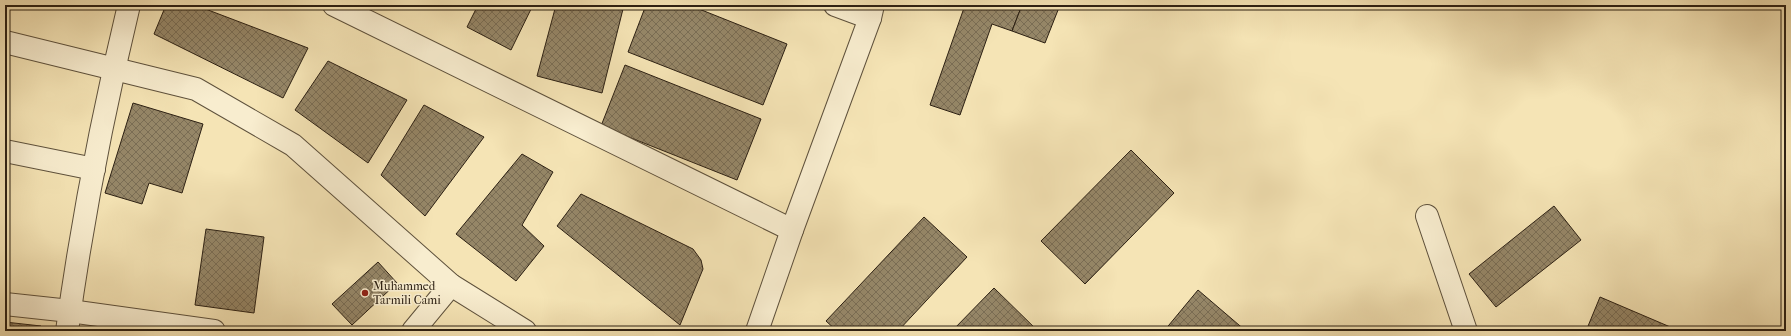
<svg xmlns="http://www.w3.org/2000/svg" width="1791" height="336" font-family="'IM FELL French Canon',serif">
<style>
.building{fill:url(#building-cross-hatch);stroke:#2c2013}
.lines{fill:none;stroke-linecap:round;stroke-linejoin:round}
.minor-casing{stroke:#5e513c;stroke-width:24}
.tertiary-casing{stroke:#5e513c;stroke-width:24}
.minor{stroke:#f8edcf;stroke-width:22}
.tertiary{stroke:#f8edcf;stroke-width:22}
.poi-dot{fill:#8f2418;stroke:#f8edcf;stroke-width:1.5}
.labels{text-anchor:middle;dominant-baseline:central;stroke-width:3;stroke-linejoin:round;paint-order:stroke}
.poi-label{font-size:12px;fill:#2c2013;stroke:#f8edcf;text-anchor:start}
</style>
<defs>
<pattern id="building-cross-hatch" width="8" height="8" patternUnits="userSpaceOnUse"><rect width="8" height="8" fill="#958667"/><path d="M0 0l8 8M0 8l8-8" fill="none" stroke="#7a6d54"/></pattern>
</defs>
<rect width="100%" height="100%" fill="#f5e4b5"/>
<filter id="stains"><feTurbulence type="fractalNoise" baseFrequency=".005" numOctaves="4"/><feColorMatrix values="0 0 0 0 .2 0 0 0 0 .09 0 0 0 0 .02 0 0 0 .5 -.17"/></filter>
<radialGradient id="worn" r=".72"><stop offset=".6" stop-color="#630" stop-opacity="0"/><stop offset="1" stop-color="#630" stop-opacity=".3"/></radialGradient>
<g class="building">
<polygon points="166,5 195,5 308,48 283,98 154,34"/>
<polygon points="478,5 533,5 511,50 467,27"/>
<polygon points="556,5 624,5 602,93 537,76"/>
<polygon points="646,5 689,5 787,44 763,105 628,52"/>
<polygon points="965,5 1022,5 1012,31 992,24 960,115 930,105"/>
<polygon points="1022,5 1060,5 1045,43 1012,31"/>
<polygon points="328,61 407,100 368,163 295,110"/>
<polygon points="625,65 761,119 737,180 601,126"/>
<polygon points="133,103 203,124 182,193 149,183 142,204 105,193"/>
<polygon points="424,105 484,137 425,216 381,175"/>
<polygon points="1131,150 1174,193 1085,284 1041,241"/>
<polygon points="522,154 553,172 522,225 544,246 516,281 456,234"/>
<polygon points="581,194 693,249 701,260 703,269 680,325 557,226"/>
<polygon points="1554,206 1581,240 1496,307 1469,274"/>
<polygon points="924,217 967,257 898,331 837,331 826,321"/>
<polygon points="206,229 264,237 254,313 195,305"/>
<polygon points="378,262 397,283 352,325 332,304"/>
<polygon points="994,288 1038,331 952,331"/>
<polygon points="1198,290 1246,331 1164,331"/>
<polygon points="1600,297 1675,329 1674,331 1586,331"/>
<polygon points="5,322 41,326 40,331 5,331"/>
</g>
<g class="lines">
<defs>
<g id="minor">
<polyline points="334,5 792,230"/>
<polyline points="835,5 870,18"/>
<polyline points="5,42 196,89 293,145 451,285 525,331"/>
<polyline points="5,151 94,169"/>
<polyline points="1427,216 1466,331"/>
<polyline points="5,304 70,311 214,331"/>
<path d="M67,331C82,221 103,113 129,5"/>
<polyline points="413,331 451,285"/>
</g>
<polyline id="tertiary" points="757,331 792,230 870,18 873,5"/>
</defs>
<use href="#minor" class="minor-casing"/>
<use href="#tertiary" class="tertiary-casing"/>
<use href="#minor" class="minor"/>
<use href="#tertiary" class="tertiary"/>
</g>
<circle class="poi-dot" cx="365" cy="293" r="4"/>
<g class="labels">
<g class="poi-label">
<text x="373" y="286">Muhammed<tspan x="373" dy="14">Tarmili Cami</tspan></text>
</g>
</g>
<rect width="1791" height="336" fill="none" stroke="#f5e4b5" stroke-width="20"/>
<rect x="6" y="6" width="1779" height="324" fill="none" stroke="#2c2013" stroke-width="2"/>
<rect x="10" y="10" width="1771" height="316" fill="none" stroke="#2c2013"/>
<rect width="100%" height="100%" filter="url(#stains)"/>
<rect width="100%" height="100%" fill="url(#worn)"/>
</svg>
